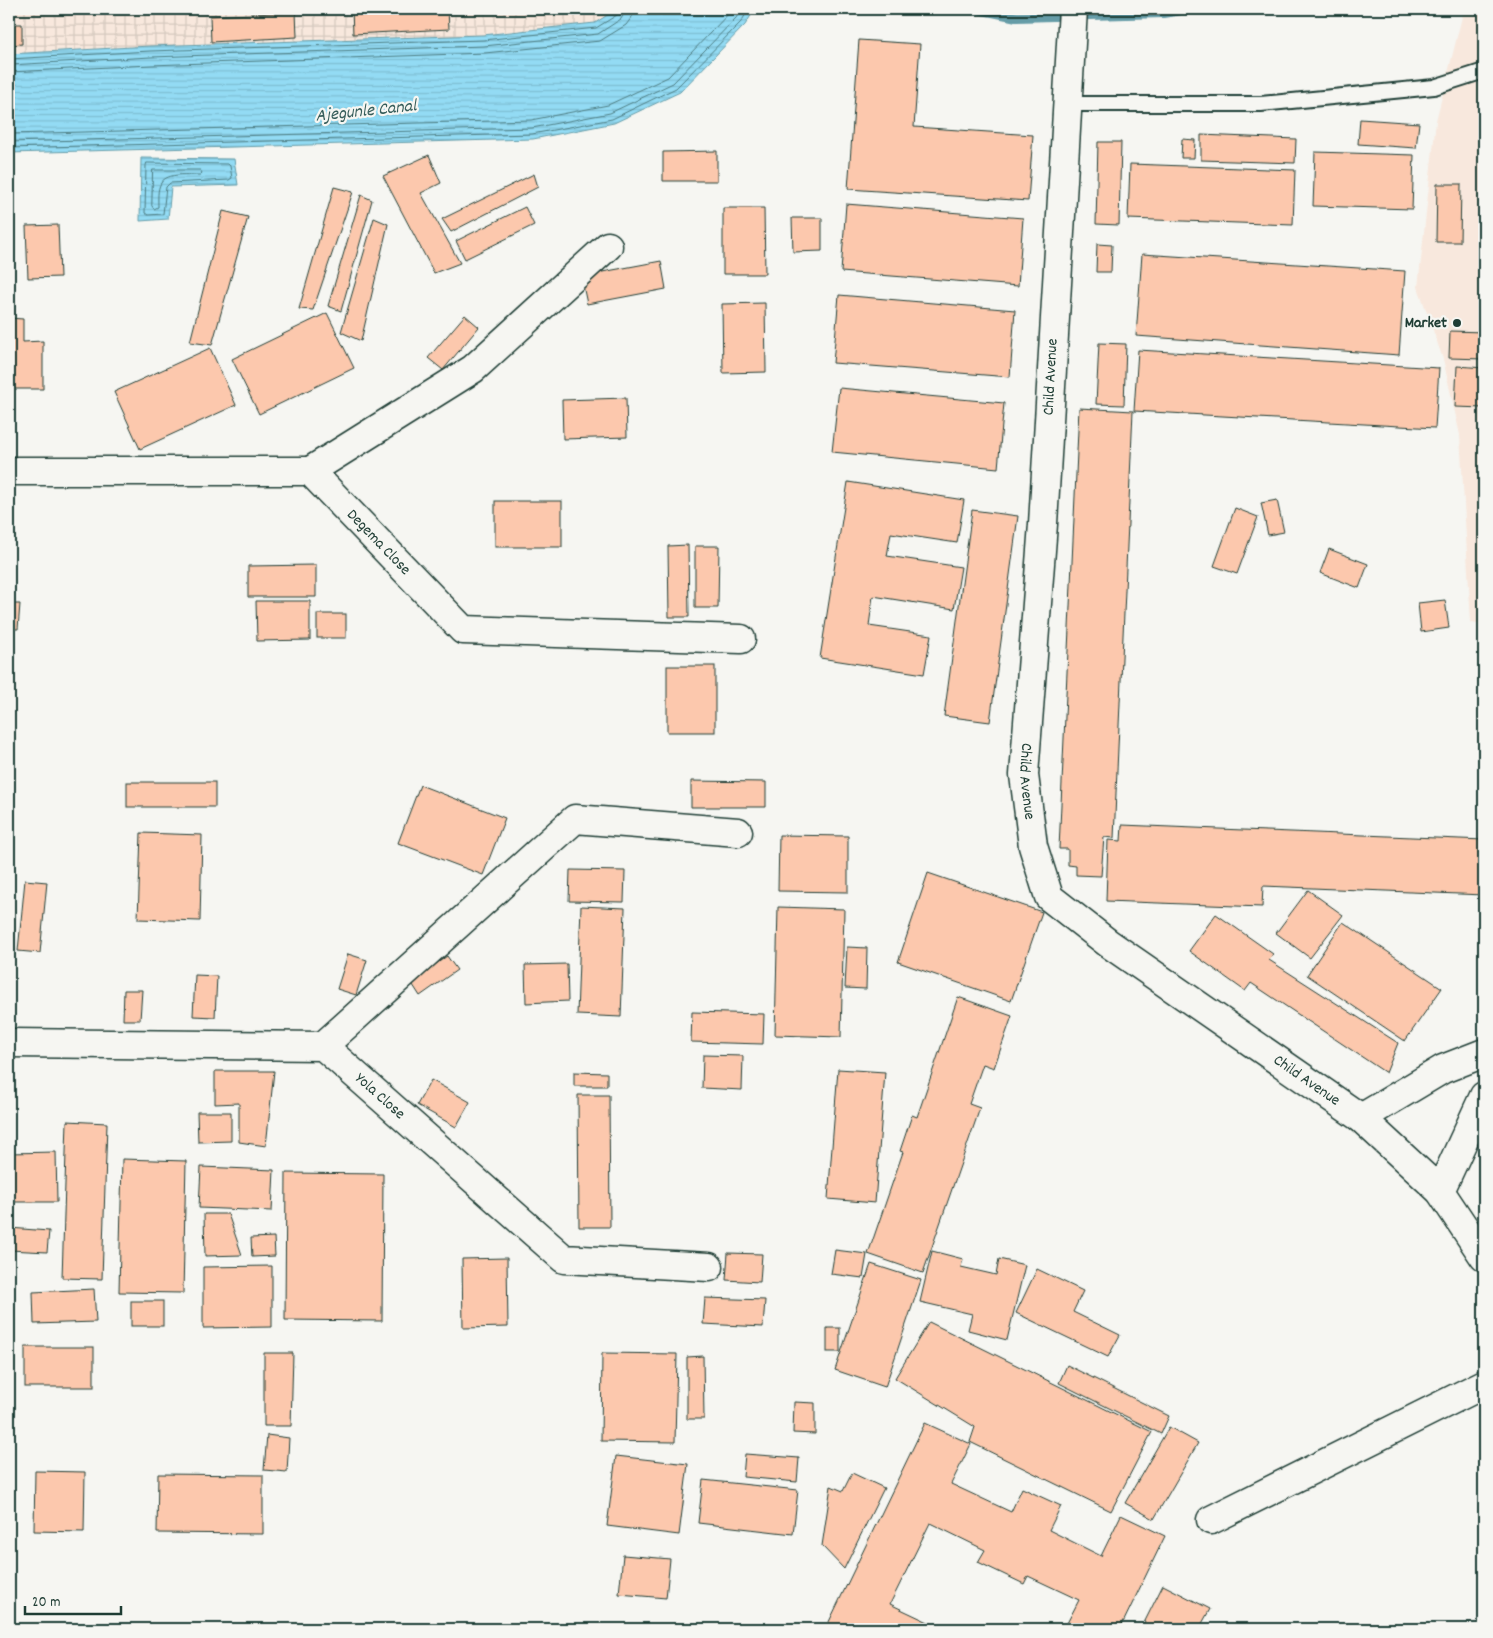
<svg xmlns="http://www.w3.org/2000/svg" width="1493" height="1638" font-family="Dekko,sans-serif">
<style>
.built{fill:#f8e8dd}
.industrial{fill:url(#industrial-grid)}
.water{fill:url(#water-rules);stroke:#659ca7}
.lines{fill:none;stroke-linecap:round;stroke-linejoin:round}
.shore{stroke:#4d7c81;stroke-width:1}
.stream{stroke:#659ca7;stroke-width:10}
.building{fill:#fcc8ad;stroke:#1f3d34}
.service-casing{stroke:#1f3d34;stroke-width:18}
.minor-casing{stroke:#1f3d34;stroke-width:31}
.service{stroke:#f6f6f2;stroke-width:14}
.minor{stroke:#f6f6f2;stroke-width:28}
.poi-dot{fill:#1f3d34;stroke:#f6f6f2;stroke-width:2}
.labels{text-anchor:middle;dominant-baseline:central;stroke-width:4.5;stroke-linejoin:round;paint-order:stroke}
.poi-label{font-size:16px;font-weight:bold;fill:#1f3d34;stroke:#f6f6f2;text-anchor:end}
.street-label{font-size:16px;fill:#1f3d34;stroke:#f6f6f2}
.water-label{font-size:18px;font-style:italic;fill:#365d5a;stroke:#f6f6f2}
</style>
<defs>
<pattern id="industrial-grid" width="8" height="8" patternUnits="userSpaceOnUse" patternTransform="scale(1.25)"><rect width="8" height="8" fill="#f8e8dd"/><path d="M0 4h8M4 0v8" fill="none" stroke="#d4c8be"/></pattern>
<pattern id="water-rules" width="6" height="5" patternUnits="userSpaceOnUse" patternTransform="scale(1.25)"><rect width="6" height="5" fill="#93dbf4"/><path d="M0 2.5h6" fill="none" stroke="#7ebdd2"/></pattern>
</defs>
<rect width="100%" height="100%" fill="#f6f6f2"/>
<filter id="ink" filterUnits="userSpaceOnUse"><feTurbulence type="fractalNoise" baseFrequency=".02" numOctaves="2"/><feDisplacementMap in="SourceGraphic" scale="10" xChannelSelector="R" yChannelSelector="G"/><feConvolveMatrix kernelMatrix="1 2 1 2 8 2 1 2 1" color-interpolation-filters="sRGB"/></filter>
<g filter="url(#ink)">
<polygon class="built" points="1464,9 1484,9 1484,624 1471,622 1460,435 1443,359 1418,287 1436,121"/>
<polygon class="industrial" points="9,9 617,9 595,23 483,35 150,46 9,54"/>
<g class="water">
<polygon points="617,9 755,9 745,25 680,92 614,123 533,139 9,153 9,54 150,46 483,35 595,23"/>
<polygon points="141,158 234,159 238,185 171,187 168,219 140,221"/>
</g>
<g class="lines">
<g class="shore">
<polyline points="9,59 150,51 483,40 596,28 617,15 619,9"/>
<polyline points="9,65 151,57 484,46 598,34 621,19 624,14 625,9"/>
<polyline points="9,72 151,65 485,53 600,41 626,25 632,17 633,9"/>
<polyline points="9,134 531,120 608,105 668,77 733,9"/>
<polyline points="9,142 532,128 610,113 673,83 736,18 742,9"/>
<polyline points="9,148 532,134 612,119 676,88 741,22 749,9"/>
<polygon points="147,163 228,164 230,166 232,178 229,180 170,183 166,187 163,214 148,215 145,213 146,166"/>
<path d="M153,170H200L202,173L200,175C190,175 167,172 161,183C157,189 158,200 158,207L154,209L152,206Z"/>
</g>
<polyline class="stream" points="978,9 1017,17 1163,13 1187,9"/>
</g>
<g class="building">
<polygon points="352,9 448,9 449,29 353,34"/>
<polygon points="296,12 297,37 211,42 210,16"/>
<polygon points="9,24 22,24 22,44 9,45"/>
<polygon points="859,40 920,44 914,127 1033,135 1028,201 848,189"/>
<polygon points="1360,119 1419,123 1416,148 1358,144"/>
<polygon points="1201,135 1296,139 1295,163 1201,160"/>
<polygon points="1182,139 1195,140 1194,158 1181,158"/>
<polygon points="1098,142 1121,142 1119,225 1096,224"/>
<polygon points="717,151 717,181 663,181 663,152"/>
<polygon points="1315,152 1414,155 1412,209 1313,206"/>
<polygon points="429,155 441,183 421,193 460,263 434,273 383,176"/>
<polygon points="1130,164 1295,170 1293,225 1128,219"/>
<polygon points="534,174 538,187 451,232 442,219"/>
<polygon points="1437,184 1461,184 1460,242 1436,242"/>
<polygon points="334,187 353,192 313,310 299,309"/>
<polygon points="361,195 372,200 341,311 328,306"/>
<polygon points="846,204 1023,218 1018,286 841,272"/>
<polygon points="525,207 534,225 465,259 456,241"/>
<polygon points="723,208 764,208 765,274 723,274"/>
<polygon points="223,211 248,217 212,345 190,342"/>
<polygon points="374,218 388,224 361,341 341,332"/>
<polygon points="792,218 822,218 822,251 793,252"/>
<polygon points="58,225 60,277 28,278 26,226"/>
<polygon points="1097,244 1112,245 1111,272 1096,272"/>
<polygon points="1142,254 1405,271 1399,355 1136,336"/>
<polygon points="661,261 666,289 587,304 581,276"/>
<polygon points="1481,289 1484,289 1484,322 1478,321"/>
<polygon points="839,295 1015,310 1010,377 833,363"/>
<polygon points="765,303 766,372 723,373 722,304"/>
<polygon points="327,313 354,368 259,414 232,359"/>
<polygon points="465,315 479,327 443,370 428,358"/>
<polygon points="9,318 23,319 23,342 43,341 43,389 9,389"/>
<polygon points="1450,331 1484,332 1484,359 1449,358"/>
<polygon points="1099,343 1126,344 1124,405 1096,404"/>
<polygon points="210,348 236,405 140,449 114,392"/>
<polygon points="1138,350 1439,368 1435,428 1134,411"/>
<polygon points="1457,366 1484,368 1484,408 1455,407"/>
<polygon points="839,388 1004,403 998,468 832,452"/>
<polygon points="626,398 627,437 563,439 562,400"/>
<polygon points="1079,408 1133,411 1114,838 1104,837 1101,876 1076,875 1076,866 1068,865 1068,849 1059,849"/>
<polygon points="848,482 964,500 957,543 891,533 887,556 961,567 954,609 873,596 869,626 931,635 924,674 820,658"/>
<polygon points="1277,500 1284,532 1268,535 1261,503"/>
<rect x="495" y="501" width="67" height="46"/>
<polygon points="1235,508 1258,517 1237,574 1214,566"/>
<polygon points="972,510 1018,516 990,722 944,716"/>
<polygon points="688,545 689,617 669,617 668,546"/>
<polygon points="695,546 719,546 718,608 695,608"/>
<polygon points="1329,549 1368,564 1359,588 1320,573"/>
<polygon points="316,565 316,597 248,597 248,566"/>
<polygon points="1445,600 1449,628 1421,632 1418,603"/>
<polygon points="256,601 310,601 310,640 257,641"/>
<polygon points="9,604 20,604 18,629 9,629"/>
<rect x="317" y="614" width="29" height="24"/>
<rect x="667" y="666" width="48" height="66"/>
<polygon points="691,781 766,782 766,807 691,807"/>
<rect x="127" y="782" width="88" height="25"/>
<polygon points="420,785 505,818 483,875 398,843"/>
<polygon points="1122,825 1484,840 1484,895 1263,886 1262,907 1106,901 1108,840 1121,841"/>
<polygon points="141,833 202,835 200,921 138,919"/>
<polygon points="779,835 848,836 848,892 778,891"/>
<polygon points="570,870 625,871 624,902 569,901"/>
<polygon points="928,873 1042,912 1011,1001 898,962"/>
<polygon points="25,880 47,882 40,953 18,951"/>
<polygon points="1308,890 1343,915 1310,958 1276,933"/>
<polygon points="581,906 625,908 621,1017 577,1015"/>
<polygon points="778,907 844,909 841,1037 775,1035"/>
<polygon points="1216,914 1273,954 1269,960 1398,1043 1386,1073 1251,983 1245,991 1189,951"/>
<polygon points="1343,922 1442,988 1405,1041 1307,975"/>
<polygon points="847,947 867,948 866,989 845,988"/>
<polygon points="348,954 367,960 356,995 337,989"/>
<polygon points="447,956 457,970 420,996 411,982"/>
<polygon points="567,964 568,1001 526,1003 525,965"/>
<polygon points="195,975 217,976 215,1017 193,1016"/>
<polygon points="124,990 142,990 140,1020 123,1020"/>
<polygon points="958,997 1012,1016 994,1068 983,1064 969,1104 980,1108 923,1273 868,1254 903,1152 900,1151 912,1115 917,1117"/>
<polygon points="692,1012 764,1014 763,1044 691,1042"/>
<polygon points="703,1055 743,1056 742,1090 702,1088"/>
<polygon points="838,1069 885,1072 875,1203 828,1199"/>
<polygon points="215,1071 274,1071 266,1146 239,1142 239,1103 215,1104"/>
<polygon points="574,1072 607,1073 607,1086 574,1086"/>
<polygon points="431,1080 470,1102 456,1127 417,1105"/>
<polygon points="578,1095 609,1095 610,1227 579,1227"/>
<polygon points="197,1112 231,1112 231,1141 198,1142"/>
<polygon points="67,1121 107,1123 102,1279 62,1278"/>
<polygon points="56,1152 57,1202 9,1202 9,1153"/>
<polygon points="122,1159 186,1161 183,1293 119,1292"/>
<polygon points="201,1167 274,1170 272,1211 199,1208"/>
<polygon points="286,1173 383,1174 382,1321 285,1320"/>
<polygon points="204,1214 228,1214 242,1255 205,1256"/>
<polygon points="9,1228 49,1231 47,1252 9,1250"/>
<polygon points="274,1237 275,1256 252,1257 251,1238"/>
<polygon points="835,1250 867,1254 863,1278 831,1274"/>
<polygon points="932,1251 963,1259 961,1267 996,1275 999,1259 1025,1265 1007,1340 968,1330 972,1314 920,1302"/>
<polygon points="728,1253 762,1254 760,1282 726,1280"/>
<polygon points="507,1258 508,1327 463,1328 462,1259"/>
<polygon points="871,1264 921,1280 885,1387 835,1370"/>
<polygon points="272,1266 272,1327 203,1328 203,1267"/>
<polygon points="1037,1269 1083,1291 1073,1312 1120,1335 1108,1357 1016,1313"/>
<polygon points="94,1289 96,1322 34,1324 33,1292"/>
<polygon points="705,1298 765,1300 763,1327 703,1324"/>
<rect x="131" y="1301" width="32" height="25"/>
<polygon points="929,1322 1152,1432 1111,1511 970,1442 975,1427 895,1378"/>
<rect x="827" y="1328" width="13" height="24"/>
<rect x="25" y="1347" width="69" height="40"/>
<polygon points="264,1353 293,1353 291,1426 264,1426"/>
<polygon points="602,1353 677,1354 675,1442 601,1441"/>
<polygon points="703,1356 704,1419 687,1419 687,1357"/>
<polygon points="1067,1365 1169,1416 1161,1434 1059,1383"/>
<polygon points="794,1402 815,1403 815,1434 793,1433"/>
<polygon points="925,1423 971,1444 951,1484 1011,1512 1022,1488 1061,1506 1049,1530 1101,1556 1121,1515 1165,1536 1120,1629 1064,1629 1079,1600 1028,1576 1024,1584 978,1562 985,1550 930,1523 890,1604 943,1629 826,1628"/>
<polygon points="1169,1427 1198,1443 1154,1519 1125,1503"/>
<polygon points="267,1435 289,1438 287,1472 264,1470"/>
<polygon points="745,1454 799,1458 797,1482 743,1477"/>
<polygon points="616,1456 688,1464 679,1535 607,1526"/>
<polygon points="35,1471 85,1472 84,1532 34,1531"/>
<polygon points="852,1473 884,1488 844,1569 822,1546 831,1486 843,1491"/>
<polygon points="158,1474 263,1475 263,1534 157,1533"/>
<polygon points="703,1480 798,1490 793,1534 698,1523"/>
<polygon points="623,1555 670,1559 666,1598 619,1594"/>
<polygon points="1163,1585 1210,1609 1199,1629 1141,1629"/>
</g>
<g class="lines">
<defs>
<polyline id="service" points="1066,104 1261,104 1434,87 1484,71"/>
<g id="minor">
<path id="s1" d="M1073,9L1043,524L1024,775L1033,846L1049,897L1108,943L1361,1118L1440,1191L1484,1257"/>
<path id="s2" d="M9,471H310L463,630L741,639"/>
<polyline points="310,471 473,369 608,246"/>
<path id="s3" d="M9,1043L323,1046L564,1259L709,1267"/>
<polyline points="323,1046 575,819 738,832"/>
<polyline points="1361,1118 1443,1069 1484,1053"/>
<polyline points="1440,1191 1484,1096"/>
<polyline points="1211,1520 1484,1384"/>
</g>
</defs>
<use href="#service" class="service-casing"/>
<use href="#minor" class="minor-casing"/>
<use href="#service" class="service"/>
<use href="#minor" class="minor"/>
</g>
</g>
<circle class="poi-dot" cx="1457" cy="323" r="5"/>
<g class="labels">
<g class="poi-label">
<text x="1447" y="323">Market</text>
</g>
<g class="street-label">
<text transform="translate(1051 377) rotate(-87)">Child Avenue</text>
<text stroke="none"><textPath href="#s2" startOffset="400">Degema Close</textPath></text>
<text stroke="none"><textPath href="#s1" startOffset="774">Child Avenue</textPath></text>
<text stroke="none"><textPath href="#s1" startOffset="1209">Child Avenue</textPath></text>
<text stroke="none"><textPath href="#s3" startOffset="390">Yola Close</textPath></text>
</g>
<g class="water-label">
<text transform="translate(366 112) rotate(-6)">Ajegunle Canal</text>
</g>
</g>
<rect width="1493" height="1638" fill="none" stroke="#f6f6f2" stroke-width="30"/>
<rect x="15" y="15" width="1463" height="1608" fill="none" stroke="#1f3d34" stroke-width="2" filter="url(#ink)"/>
<path d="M25 1606v8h96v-8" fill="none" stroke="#1f3d34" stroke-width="2.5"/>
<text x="32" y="1606" font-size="15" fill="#1f3d34" stroke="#f6f6f2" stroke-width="4" paint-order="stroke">20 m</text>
</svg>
